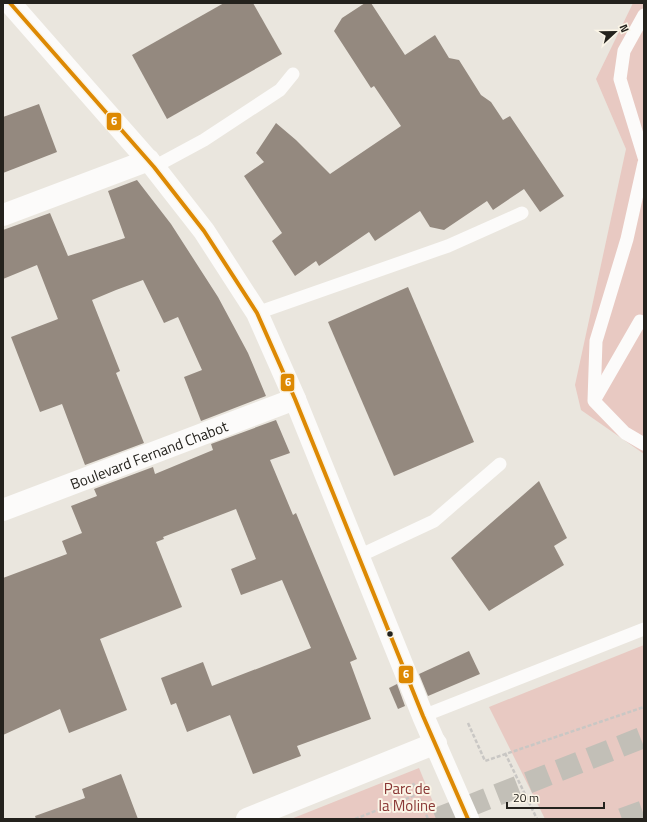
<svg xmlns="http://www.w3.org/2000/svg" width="647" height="822" font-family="'Titillium Web',sans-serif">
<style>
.green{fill:#e8c9c2}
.building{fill:#94897f}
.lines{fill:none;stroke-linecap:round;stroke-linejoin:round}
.motorway-tunnel{stroke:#c2bfb7;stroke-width:22;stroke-dasharray:22 11;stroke-linecap:butt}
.path{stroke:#c9c7c4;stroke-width:2.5;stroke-dasharray:4 2;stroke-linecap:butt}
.service{stroke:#fcfbfa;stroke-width:13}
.minor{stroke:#fcfbfa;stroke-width:22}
.bus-1-casing{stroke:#fbf5e7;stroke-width:7}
.bus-1{stroke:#dd8903;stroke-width:4}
.bus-dot{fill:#24221d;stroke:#fbf5e7;stroke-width:1.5}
.labels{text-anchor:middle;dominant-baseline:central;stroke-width:4;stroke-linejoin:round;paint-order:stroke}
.street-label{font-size:15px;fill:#24221d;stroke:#fbf5e7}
.park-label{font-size:15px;fill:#8a3735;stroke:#fbf5e7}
.line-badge{stroke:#fbf5e7;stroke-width:1.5}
.badge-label{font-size:11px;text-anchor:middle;font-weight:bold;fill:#fff}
</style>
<rect width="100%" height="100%" fill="#eae6de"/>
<g class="green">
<polygon points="633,3 644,3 644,454 581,410 575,385 626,149 596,79"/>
<polygon points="644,645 644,819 545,819 489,707"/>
<polygon points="419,768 440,819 291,819"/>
</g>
<g class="building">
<polygon points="224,3 253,3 282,54 167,119 132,55"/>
<polygon points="365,3 371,3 405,55 435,35 449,58 459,60 481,95 491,102 503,120 510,116 564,196 540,212 524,189 493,210 487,201 444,230 430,227 420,211 375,241 369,232 319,266 316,261 295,276 272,241 282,233 244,176 264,162 256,153 276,123 296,140 330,174 401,126 374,86 371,88 334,31 342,18"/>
<polygon points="39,104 57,152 3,173 3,117"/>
<polygon points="137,180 171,224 218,297 248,353 266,396 201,421 184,377 202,370 178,317 164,323 143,280 116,290 92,300 120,371 116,373 144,443 85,465 62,404 40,412 11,337 58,319 37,265 3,279 3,230 50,213 68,256 125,238 108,191"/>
<polygon points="408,287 474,442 394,476 328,322"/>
<polygon points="276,420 290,453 270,460 293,515 296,513 357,659 350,662 371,719 297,746 301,756 253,774 230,715 187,732 176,703 171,705 161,678 203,662 212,686 311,648 282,580 241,595 231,569 256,559 236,509 163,537 164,539 156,542 182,607 100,639 127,710 69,733 60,709 3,735 3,578 67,554 62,541 82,533 71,506 97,496 94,489 153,467 155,474 213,450 211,444"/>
<polygon points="539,481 567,538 554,546 564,565 489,611 451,558"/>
<polygon points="469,651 480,674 428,696 419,674"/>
<polygon points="397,684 405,706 398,709 389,688"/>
<polygon points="121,774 138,819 36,819 35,816 85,798 82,789"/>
</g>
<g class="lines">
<g class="motorway-tunnel">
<polyline points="436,819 644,737"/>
<polyline points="622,819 644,811"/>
</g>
<g class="path">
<polyline points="468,723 485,761 644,707"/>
<polyline points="505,753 537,819"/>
<polyline points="413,783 418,794"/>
<polyline points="355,819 418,794 428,819"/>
</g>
<g class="service">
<polyline points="644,15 624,51 620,79 644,157"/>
<polyline points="644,163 627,239 596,341 594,401 625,433 644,444"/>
<polyline points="154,167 204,140 280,90 293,74"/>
<polyline points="257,313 448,246 522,213"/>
<polyline points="595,399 640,321 644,323"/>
<polyline points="359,556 434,521 500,464"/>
<polyline points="423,716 644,629"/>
</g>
<g class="minor">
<polyline points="10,3 154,167 204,231 257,313 295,399 423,716 468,819"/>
<polyline points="3,215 149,160"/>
<path id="s1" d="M3,510L295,399"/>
<polyline points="247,819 436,743"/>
</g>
<defs>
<polyline id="bus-1" points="10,3 154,167 204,231 257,313 295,399 423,716 468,819"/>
</defs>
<use href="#bus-1" class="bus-1-casing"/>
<use href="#bus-1" class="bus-1"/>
</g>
<circle class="bus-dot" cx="390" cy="634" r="3.5"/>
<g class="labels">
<g class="street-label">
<text stroke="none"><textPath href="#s1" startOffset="156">Boulevard Fernand Chabot</textPath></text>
</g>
<g class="park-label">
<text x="407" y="788">Parc de<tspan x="407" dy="17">la Moline</tspan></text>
</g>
</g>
<g class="line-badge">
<rect x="106" y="112" width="16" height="19" rx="4" fill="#dd8903"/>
<rect x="280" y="373" width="15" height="19" rx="4" fill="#dd8903"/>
<rect x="398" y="665" width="16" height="19" rx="4" fill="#dd8903"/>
</g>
<g class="badge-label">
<text x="114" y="125">6</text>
<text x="288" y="386">6</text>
<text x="406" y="678">6</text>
</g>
<rect width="647" height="822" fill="none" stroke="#24221d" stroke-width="8"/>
<g transform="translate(615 32) rotate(68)" stroke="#fbf5e7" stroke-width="3" paint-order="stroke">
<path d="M0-3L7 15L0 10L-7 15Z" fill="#24221d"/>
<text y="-6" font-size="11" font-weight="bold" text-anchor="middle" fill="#24221d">N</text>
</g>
<path d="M507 802v6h97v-6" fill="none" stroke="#24221d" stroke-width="2"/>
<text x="513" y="802" font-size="12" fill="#24221d" stroke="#fbf5e7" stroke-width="3" paint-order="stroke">20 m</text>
</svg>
